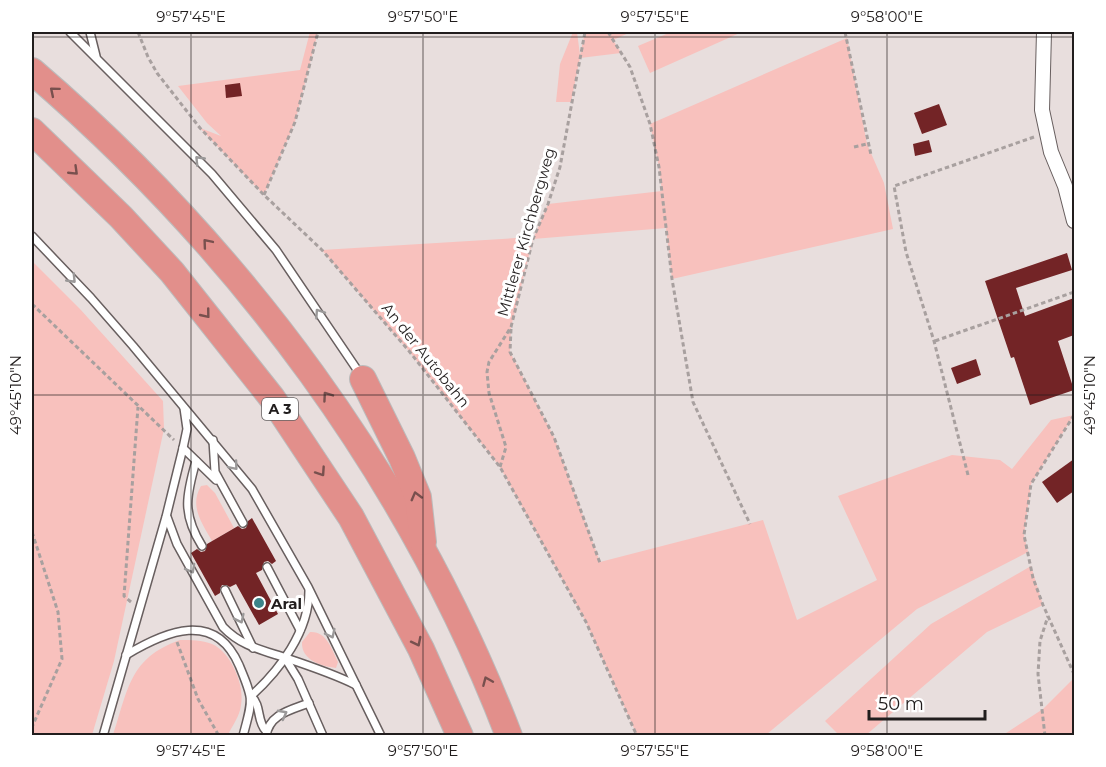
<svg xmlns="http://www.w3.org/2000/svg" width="1106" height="767" font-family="Montserrat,sans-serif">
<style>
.green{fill:#f8c1bd}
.building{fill:#732426}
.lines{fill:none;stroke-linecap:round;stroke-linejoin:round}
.lane-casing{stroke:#685f5f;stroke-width:10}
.street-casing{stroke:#685f5f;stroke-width:16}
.highway-casing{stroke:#bcbbbb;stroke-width:28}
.path{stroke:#a8a09f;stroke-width:3;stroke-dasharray:4.5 3;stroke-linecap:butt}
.lane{stroke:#fff;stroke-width:7}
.street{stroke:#fff;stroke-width:14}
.highway{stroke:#e28f8b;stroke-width:26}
.oneway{stroke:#78504e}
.oneway2{stroke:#9b9999}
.ticks{fill:none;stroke:#211d1d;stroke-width:1.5;stroke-opacity:0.45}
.poi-dot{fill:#3c848a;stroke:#fff;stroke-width:2}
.labels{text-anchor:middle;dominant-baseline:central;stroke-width:6;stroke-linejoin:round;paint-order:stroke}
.shield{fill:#fff;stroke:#646161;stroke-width:1.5}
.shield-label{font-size:14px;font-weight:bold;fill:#211d1d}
.street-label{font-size:15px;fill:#211d1d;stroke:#fff}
.poi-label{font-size:15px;font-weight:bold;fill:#211d1d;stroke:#fff;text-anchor:start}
.neatline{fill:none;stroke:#211d1d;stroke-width:2}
.ticks-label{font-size:15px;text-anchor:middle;fill:#211d1d}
</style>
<rect width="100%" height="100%" fill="#e8dedd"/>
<g class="green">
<polygon points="310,32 318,32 295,122 264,195 200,128 221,136 207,123 178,86 300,70"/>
<polygon points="573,32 577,32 580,55 585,32 631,32 613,40 621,53 580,58 571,102 556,102 560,64"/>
<polygon points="671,32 742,32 650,73 638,46"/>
<polygon points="847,38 867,144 884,183 893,229 672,279 666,228 533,239 511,327 510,352 554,437 600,562 763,520 797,620 877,580 838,496 952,455 1000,460 1012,469 1051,420 1074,415 1031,484 1024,535 1028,552 917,609 767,734 763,736 637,735 586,622 500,467 409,351 322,250 534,237 548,204 662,191 659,167 650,124"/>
<polygon points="32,261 80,309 163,401 164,429 114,661 92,735 32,735"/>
<path d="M207,485L215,493L234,528L212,541C202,523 189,506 201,486Z"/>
<polygon points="1031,566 1043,605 987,632 866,735 836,735 838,734 825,721 931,624"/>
<path d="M310,632C327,631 332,650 338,662L336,668C321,666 301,660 302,642Z"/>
<path d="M180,640C191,640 202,640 212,644C231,652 245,686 241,705C240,716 232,726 228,735H113C128,690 129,658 180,640Z"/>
<polygon points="1074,678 1074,735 1003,735 1043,709"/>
</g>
<g class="building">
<polygon points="240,83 242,96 226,98 225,85"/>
<polygon points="939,104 947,125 922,134 914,113"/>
<polygon points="929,140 932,152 915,156 913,144"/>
<polygon points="1067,253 1072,270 1016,288 1025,316 1074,298 1074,335 1058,341 1074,390 1030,405 1014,357 1011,358 985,281"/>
<polygon points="976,359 981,375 957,384 951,368"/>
<polygon points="1074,459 1074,491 1057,503 1042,482"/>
<polygon points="252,518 276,561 272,564 268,561 264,562 262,570 256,573 278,614 259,625 236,584 230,587 226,585 222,585 220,589 220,593 215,596 191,553 197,549 201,552 205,551 207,544 238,526 242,529 246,528 248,521"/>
</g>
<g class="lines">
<defs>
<g id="lane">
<polyline points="70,32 212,174 276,250 360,374"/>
<polyline points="90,32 96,56"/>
<polyline points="32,236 91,298 133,346 252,489 308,587 381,736"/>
<polyline points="213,440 215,472 243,523"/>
<polyline points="183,448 216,480"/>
<path d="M196,461C186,496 182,514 202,546"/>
<path d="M167,517L177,544L223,627C241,646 262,650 286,658C310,666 334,674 356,685"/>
<polyline points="267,567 300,630"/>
<polyline points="225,590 253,648"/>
<path d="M126,655C166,631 215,610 239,665C254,701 253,698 243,736"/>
<polyline points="285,658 298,679 323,736"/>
<path d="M251,696C280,670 309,631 309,591"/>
<path d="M251,696C262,706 256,720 266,731"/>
<polyline points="103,736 166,517 183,448 187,429 184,408"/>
<path d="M266,736C269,714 291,710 309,703"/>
</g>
<polyline id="street" points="1044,32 1042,110 1051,152 1065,186 1074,221"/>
<g id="highway">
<path d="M32,71C241,250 410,478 509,736"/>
<polyline points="32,131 121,217 172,272 272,398 351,517 421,649 460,736"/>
<polyline points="363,379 402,458 418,497 423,542"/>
</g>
</defs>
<use href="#lane" class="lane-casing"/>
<use href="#street" class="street-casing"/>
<use href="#highway" class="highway-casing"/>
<g class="path">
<polyline points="138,32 148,57 157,73 200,128 264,195 322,250 409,351 500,467 586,622 637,736"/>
<polyline points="608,32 630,67 650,124 659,167 672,279 693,402 750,524"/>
<polyline points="845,32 871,155"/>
<polyline points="854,147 867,144"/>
<polyline points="264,195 295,122 318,32"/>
<polyline points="32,304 174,440"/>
<polyline points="511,329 510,352 554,437 600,563"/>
<polyline points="935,341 1074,292"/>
<polyline points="1074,415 1031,484 1024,535 1033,578 1043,605 1074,674"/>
<polyline points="500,467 506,447 489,393 487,372 489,362 511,327 533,239 548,204 560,167 585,32"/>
<polyline points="968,475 934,341 906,252 894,186 1034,137"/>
<polyline points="32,532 58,612 62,659 32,727"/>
<polyline points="131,602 124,596 138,407"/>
<polyline points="177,642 198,699 219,736"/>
<polyline points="1045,736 1038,674 1040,641 1048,616"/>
</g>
<use href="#lane" class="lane"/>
<use href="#street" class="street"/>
<use href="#highway" class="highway"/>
</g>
<defs><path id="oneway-chevron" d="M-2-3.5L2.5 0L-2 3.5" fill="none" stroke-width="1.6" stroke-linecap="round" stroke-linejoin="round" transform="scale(1.5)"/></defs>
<g class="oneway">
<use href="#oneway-chevron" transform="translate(54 91) rotate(-140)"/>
<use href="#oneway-chevron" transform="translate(74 171) rotate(44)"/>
<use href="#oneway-chevron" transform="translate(207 243) rotate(-130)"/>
<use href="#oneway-chevron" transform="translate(206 314) rotate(51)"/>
<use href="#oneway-chevron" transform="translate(327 396) rotate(-125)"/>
<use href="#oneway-chevron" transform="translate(321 472) rotate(56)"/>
<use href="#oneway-chevron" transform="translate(416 496) rotate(-105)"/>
<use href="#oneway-chevron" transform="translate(417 642) rotate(63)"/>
<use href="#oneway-chevron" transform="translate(487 681) rotate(-113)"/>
</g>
<g class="oneway2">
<use href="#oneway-chevron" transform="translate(199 160) rotate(-134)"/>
<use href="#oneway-chevron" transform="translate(72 279) rotate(46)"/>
<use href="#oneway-chevron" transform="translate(319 313) rotate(-124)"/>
<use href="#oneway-chevron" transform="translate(234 466) rotate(50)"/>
<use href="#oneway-chevron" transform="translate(191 569) rotate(61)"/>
<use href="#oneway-chevron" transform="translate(240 619) rotate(64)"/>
<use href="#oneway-chevron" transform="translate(331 634) rotate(64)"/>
<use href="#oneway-chevron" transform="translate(283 714) rotate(-28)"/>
</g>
<path class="ticks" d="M191,32V736M423,32V736M655,32V736M887,32V736M32,37H1074M32,395H1074"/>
<circle class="poi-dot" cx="259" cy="603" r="6"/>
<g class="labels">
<rect class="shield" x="262" y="398" width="36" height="22" rx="4.5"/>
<g class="shield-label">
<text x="280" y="409">A 3</text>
</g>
<g class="street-label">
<text transform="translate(526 232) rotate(-74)">Mittlerer Kirchbergweg</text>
<text transform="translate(426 355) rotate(51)">An der Autobahn</text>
</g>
<g class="poi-label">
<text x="271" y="603">Aral</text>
</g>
</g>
<rect width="1106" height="767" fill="none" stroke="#ffffff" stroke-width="66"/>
<path d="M869 710v9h116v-9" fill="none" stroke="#211d1d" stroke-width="3"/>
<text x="878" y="710" font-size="18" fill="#211d1d" stroke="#ffffff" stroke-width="4.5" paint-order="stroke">50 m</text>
<rect x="33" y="33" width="1040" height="701" class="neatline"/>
<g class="ticks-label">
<text x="191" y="22">9°57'45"E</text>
<text x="423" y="22">9°57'50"E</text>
<text x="655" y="22">9°57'55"E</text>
<text x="887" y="22">9°58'00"E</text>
<text transform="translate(16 395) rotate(-90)" y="5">49°45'10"N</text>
<text transform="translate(1090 395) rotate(-90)" y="5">49°45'10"N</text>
<text x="191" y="756">9°57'45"E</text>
<text x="423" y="756">9°57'50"E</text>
<text x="655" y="756">9°57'55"E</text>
<text x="887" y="756">9°58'00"E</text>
</g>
</svg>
